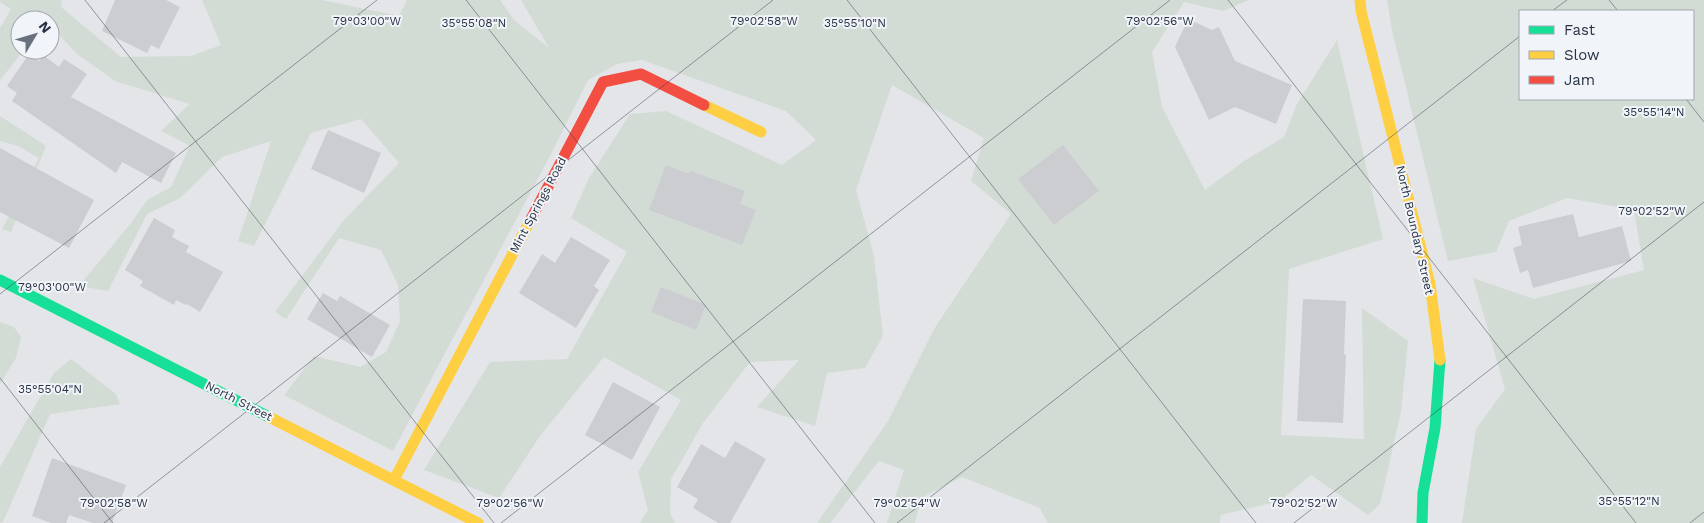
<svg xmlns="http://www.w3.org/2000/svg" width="1704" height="523" font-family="'Work Sans',sans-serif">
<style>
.green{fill:#d3dcd4;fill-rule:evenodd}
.building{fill:#cccdd1}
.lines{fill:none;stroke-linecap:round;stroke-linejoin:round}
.fast{stroke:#16e098;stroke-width:11}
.slow{stroke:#ffcf43;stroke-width:11}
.jam{stroke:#f24e42;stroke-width:11}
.ticks{fill:none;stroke:#283144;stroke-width:1;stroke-opacity:0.45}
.labels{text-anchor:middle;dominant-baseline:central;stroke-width:4;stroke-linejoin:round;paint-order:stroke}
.street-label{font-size:12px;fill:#283144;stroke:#f1f4f8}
.ticks-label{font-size:12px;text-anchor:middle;fill:#283144;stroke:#f1f4f8;stroke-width:4;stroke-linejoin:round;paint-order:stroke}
</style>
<rect width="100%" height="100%" fill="#e3e5e9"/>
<g class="green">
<polygon points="0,0 62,0 61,7 121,57 191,56 221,45 202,0 322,0 399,16 407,0 500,0 514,20 549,48 521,0 1249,0 1223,11 1184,2 1152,52 1162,107 1205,190 1244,161 1284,137 1297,104 1337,40 1383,239 1289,269 1281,435 1364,439 1362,308 1408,341 1401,412 1380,504 1368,515 1311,475 1280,501 1221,515 1220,523 1048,523 1040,508 962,477 921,498 915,523 887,523 904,470 879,461 830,523 817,523 888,421 934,329 1011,214 971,181 984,138 892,85 856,190 874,256 883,336 865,368 827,373 815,426 757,407 799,360 750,362 703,423 671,479 670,513 675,523 640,523 648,510 638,472 681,400 604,357 540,436 499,498 424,470 490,362 567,359 627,252 571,218 589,178 630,114 666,111 782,165 816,140 786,111 642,60 617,64 588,80 551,154 393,451 284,395 314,356 360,367 386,352 400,321 398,285 381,250 339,238 286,319 275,312 344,220 399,163 361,119 311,133 254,246 238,241 271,141 222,157 180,198 147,214 108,291 79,286 132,222 147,200 171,187 190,146 161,131 190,104 115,81 77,54 50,25 50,20 20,20 20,50 24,50 0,80 0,28 11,9 0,2"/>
<path d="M1387,0H1704V523H1462L1476,429L1505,389L1473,278L1534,299L1644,270L1634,210L1567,198L1509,221L1496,252L1448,261L1392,30ZM1693,11V99H1520V11Z"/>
<polygon points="0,116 46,146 11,232 2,229 39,158 18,146 0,141"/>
<polygon points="0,322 14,327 21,337 16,358 0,384"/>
<polygon points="71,359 116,394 120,404 50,414 3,522 0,523 0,467 54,373"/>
</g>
<g class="building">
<polygon points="115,0 166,0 180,7 159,49 151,45 147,53 102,31"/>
<polygon points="1188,19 1212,30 1219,27 1235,61 1292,85 1276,124 1235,107 1209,120 1175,47"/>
<polygon points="29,54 39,61 43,55 59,67 64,59 87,74 71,97 176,153 161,183 122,162 116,173 12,101 17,93 7,86"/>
<polygon points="328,130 381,153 364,193 311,169"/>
<polygon points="1063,145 1099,191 1054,225 1018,179"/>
<polygon points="0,148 94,200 69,248 0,212"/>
<polygon points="666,165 689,174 691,171 745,191 740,204 756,210 742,245 649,210"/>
<polygon points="1573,214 1579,237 1622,226 1631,261 1533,288 1528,270 1520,273 1513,248 1522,245 1518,227"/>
<polygon points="154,218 175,230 172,237 189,246 186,252 223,272 200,312 187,304 186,305 176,300 174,305 140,286 143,281 125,270"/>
<polygon points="571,237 610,260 594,286 599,290 576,328 519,293 542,254 555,263"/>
<polygon points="661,287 706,305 696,330 651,312"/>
<polygon points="323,293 337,301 340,296 390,325 372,357 307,319"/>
<polygon points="1303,299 1346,301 1344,354 1346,355 1343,423 1297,421"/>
<polygon points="613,382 660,407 632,460 585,435"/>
<polygon points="735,441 766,459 730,523 718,523 693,508 698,499 677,487 701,444 725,458"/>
<polygon points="52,458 126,485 112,523 93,523 69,515 66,523 51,523 32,516"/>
</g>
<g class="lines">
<g class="fast">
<polyline points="0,280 269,417"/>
<polyline points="1422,523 1423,493 1435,428 1440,360"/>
</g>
<g class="slow">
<polyline points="1360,0 1361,11 1430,284 1440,360"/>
<polyline points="704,105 761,132"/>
<polyline points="269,417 478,523"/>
<polyline points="394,480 531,219"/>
</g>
<polyline class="jam" points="531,219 603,82 641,74 704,105"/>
</g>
<path class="ticks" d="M85,0L494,523M466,0L875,523M847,0L1256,523M1228,0L1636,523M1609,0L1618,11M1552,11L1567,0M1686,99L1704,122M0,294L377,0M0,378L113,523M104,523L773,0M501,523L1170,0M897,523L1520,36M1294,523L1704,202M1690,523L1704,512"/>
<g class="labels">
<g class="street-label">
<text transform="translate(538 205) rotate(-62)">Mint Springs Road</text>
<text transform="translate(1415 230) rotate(77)">North Boundary Street</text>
<text transform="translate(239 401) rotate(27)">North Street</text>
</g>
</g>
<g class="ticks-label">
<text x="367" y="25">79°03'00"W</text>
<text x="764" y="25">79°02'58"W</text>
<text x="1160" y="25">79°02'56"W</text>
<text x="855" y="27">35°55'10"N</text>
<text x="474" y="27">35°55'08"N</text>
<text x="1654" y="116">35°55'14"N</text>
<text x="1652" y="215">79°02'52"W</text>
<text x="52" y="291">79°03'00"W</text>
<text x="50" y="393">35°55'04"N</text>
<text x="1629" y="505">35°55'12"N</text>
<text x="114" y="507">79°02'58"W</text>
<text x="510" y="507">79°02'56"W</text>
<text x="907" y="507">79°02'54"W</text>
<text x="1304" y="507">79°02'52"W</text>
</g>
<rect x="1519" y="10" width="175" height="90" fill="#f1f4f8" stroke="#a1a6b0"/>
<rect x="1529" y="26" width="25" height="8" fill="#16e098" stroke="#a1a6b0"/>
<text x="1564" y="35" font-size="15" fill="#283144">Fast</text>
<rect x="1529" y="51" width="25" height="8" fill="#ffcf43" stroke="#a1a6b0"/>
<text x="1564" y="60" font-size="15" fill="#283144">Slow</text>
<rect x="1529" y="76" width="25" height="8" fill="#f24e42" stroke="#a1a6b0"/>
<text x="1564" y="85" font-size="15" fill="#283144">Jam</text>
<g transform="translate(35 35) rotate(52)"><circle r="24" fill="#f1f4f8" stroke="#a1a6b0"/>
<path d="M0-4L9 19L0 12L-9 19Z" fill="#69707e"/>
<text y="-8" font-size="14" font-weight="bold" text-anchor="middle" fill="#283144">N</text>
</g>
</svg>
